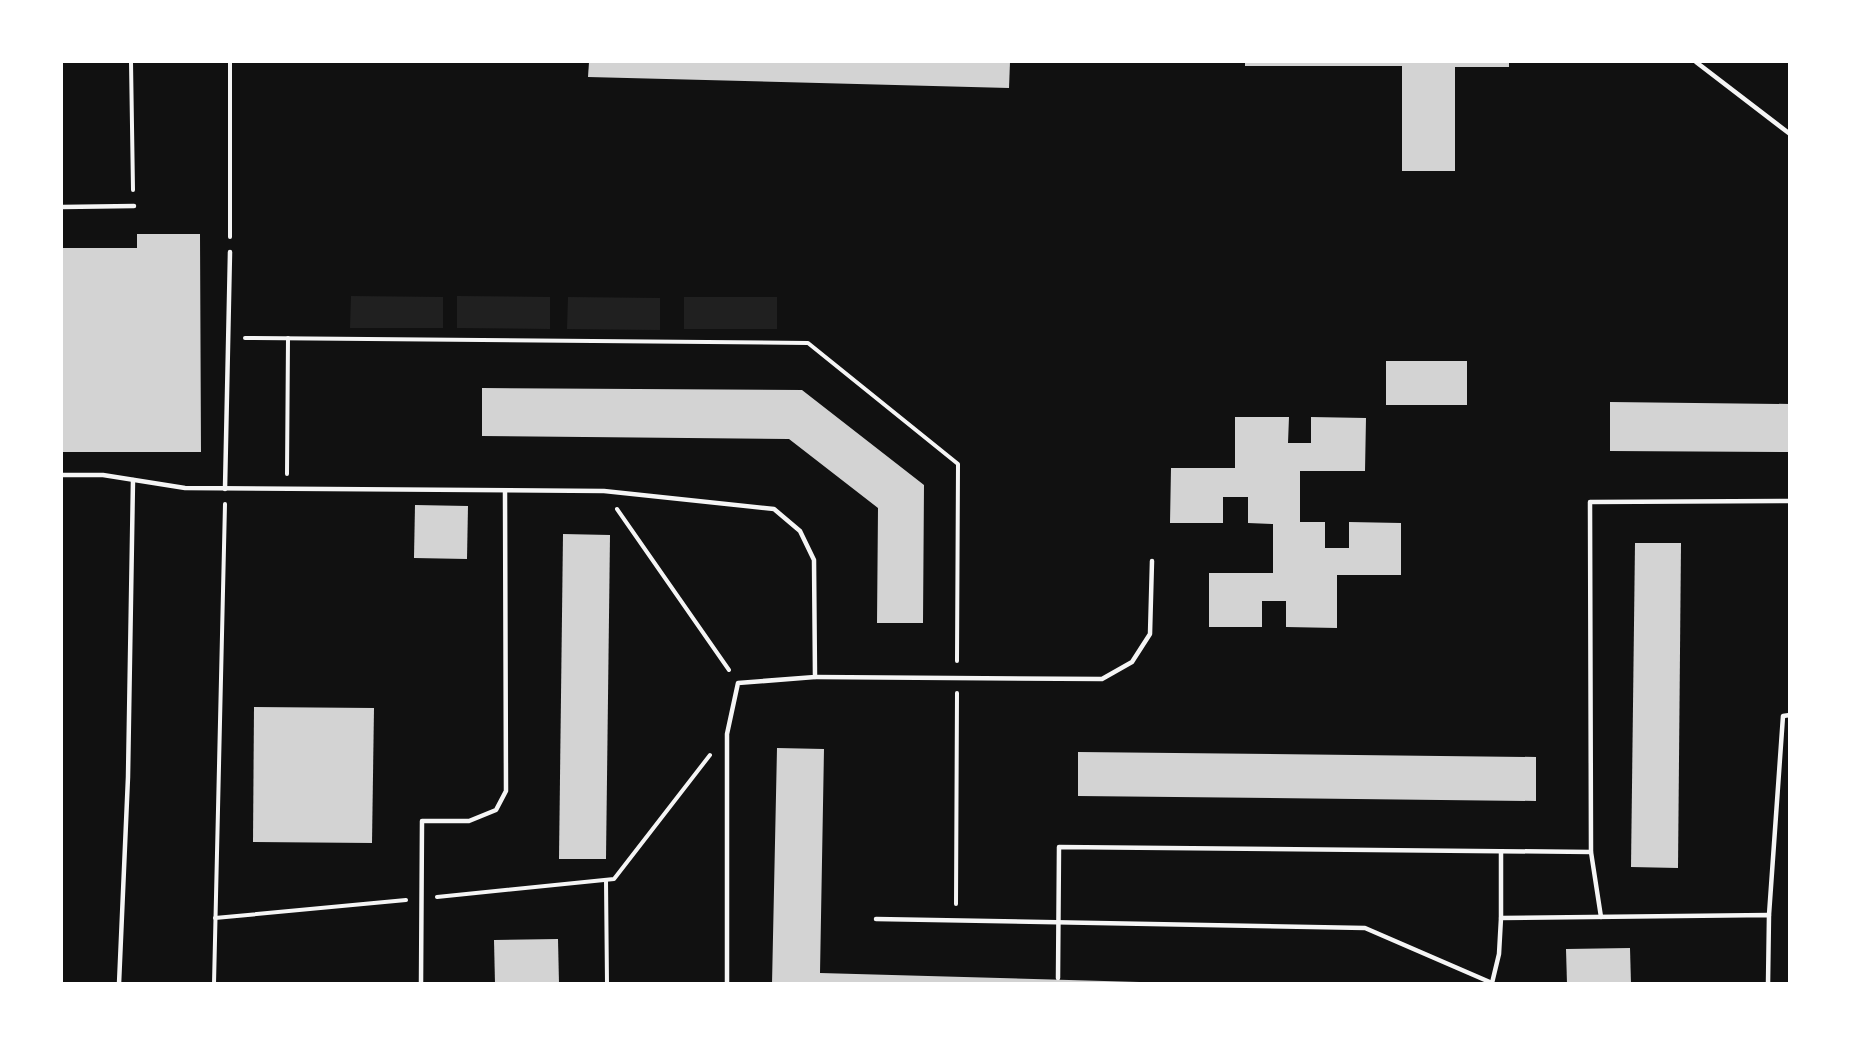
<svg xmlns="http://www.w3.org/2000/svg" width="1851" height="1045" font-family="'Times New Roman',serif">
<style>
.green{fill:#202020}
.building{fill:#d3d3d3}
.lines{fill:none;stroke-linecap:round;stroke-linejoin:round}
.path{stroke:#f5f5f5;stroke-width:4}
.service{stroke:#f5f5f5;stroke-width:4.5}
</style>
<rect width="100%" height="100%" fill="#111"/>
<g class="green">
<polygon points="351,296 443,297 443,328 350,328"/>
<polygon points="457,296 550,297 550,329 457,328"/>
<polygon points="568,297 660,298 660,330 567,329"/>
<rect x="684" y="297" width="93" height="32"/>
</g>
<g class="building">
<polygon points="589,62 1010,62 1009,88 588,77"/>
<polygon points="1245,62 1509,62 1509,67 1455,67 1455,171 1402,171 1402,66 1245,66"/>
<polygon points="137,234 200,234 201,452 62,452 62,248 137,248"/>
<rect x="1386" y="361" width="81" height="44"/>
<polygon points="482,388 802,390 924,485 923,623 877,623 878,508 789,439 482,436"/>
<polygon points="1610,402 1790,404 1790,452 1610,451"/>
<polygon points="1235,417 1289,417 1288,443 1311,443 1311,417 1366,418 1365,471 1300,471 1300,522 1325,522 1325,548 1349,548 1349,522 1401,523 1401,575 1337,575 1337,628 1286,627 1286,601 1262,601 1262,627 1209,627 1209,573 1273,573 1273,524 1248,523 1248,497 1223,497 1223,523 1170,523 1171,468 1235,468"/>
<polygon points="415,505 468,506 467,559 414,558"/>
<polygon points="563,534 610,535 606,859 559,859"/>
<polygon points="1635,543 1681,543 1678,868 1631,867"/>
<polygon points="254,707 374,708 372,843 253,842"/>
<polygon points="777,748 824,749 820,973 1210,984 772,984"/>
<polygon points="1078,752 1536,757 1536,801 1078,796"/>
<polygon points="558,939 559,984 495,984 494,940"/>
<polygon points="1630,948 1631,984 1567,984 1566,949"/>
</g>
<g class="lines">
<g class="path">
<polyline points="131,62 133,190"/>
<polyline points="230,237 230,62"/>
<polyline points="245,338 808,343 958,464 957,661"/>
<polyline points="287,474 288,338"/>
<polyline points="617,509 729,670"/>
<polyline points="606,880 607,984"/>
<polyline points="437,897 614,879 710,755"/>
<polyline points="956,904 957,693"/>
<polyline points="215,918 406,900"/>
<polyline points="214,984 225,504"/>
</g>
<g class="service">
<polyline points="1696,62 1790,134"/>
<polyline points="62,207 134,206"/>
<polyline points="62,475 103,475 185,488 604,491 774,509 800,531 814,560 815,677 738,683 727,734 727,984"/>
<polyline points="225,489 230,252"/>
<polyline points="815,677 1102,679 1132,662 1150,634 1152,561"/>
<polyline points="1501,852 1501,918"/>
<polyline points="1591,852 1601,917"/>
<polyline points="1769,915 1783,716 1790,715"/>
<polyline points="876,919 1365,928 1492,983"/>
<polyline points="1058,978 1059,847 1591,852 1590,502 1790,501"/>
<polyline points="1492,983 1499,954 1501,918 1769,915 1768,984"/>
<polyline points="119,984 128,777 133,480"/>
<polyline points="421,984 422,821 469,821 496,810 506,791 505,492"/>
</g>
</g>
<rect width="1851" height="1045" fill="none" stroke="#ffffff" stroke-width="126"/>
</svg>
